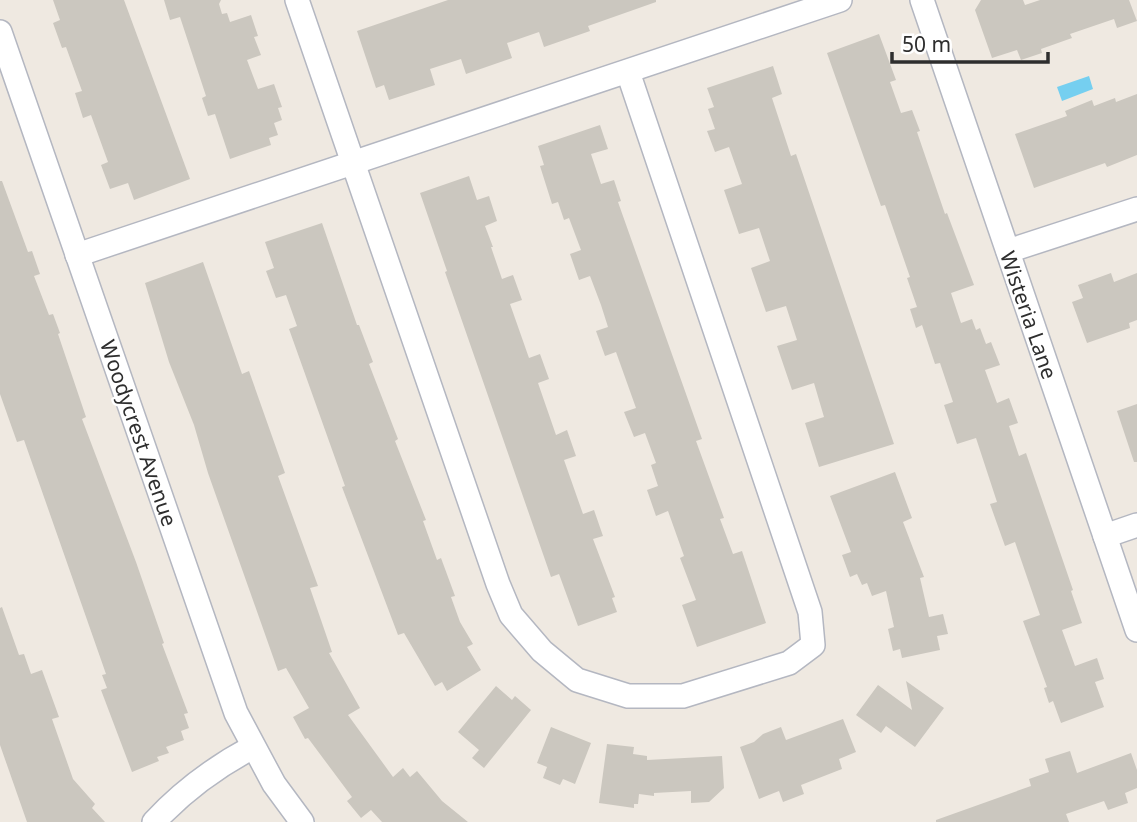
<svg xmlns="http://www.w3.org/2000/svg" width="1137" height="822" font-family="'Noto Sans',sans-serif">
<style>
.water{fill:#75cff0}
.building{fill:#cbc7bf}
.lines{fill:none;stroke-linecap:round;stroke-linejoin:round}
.street-casing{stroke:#b4b7c1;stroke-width:26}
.street{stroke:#fff;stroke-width:23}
.labels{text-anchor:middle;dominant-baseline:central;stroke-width:5;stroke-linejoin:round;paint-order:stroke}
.street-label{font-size:21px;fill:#2e2e2e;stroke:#fff}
</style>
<rect width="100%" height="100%" fill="#efe9e1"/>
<polygon class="water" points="1089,76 1093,89 1062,101 1057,87"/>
<g class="building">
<polygon points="53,0 124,0 190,179 134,200 128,183 110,189 101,165 108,162 91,115 83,118 75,93 82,91 66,47 62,48 53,23 60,20"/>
<polygon points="164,0 221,0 219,4 222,14 227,13 230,22 251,15 258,36 254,37 261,55 247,60 258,89 274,84 282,107 278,108 282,120 274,123 278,135 269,138 271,145 230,159 215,114 208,116 202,98 206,96 180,17 170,20"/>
<polygon points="448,0 656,0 656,2 588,26 590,31 544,47 539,32 507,43 512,58 466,74 461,59 430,69 435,85 389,100 384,85 376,88 357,31"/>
<polygon points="981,0 1023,0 1025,5 1040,0 1129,0 1137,21 1117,28 1114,19 1070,34 1072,38 1041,49 1042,53 1021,60 1017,50 992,58 975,10"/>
<polygon points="879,34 896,80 890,82 901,113 912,110 920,131 917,132 945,214 947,213 974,285 951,293 961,323 972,319 976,330 980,328 986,344 991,342 1000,365 985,370 997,403 1009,398 1018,423 1009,426 1019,456 1026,453 1073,590 1071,591 1082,623 1062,630 1075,666 1097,658 1104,679 1095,682 1104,707 1061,723 1053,701 1049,703 1044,688 1047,687 1023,621 1040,615 1015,542 1005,546 990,504 997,502 976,438 957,444 944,405 953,402 940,363 935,364 922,325 916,328 910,309 917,307 907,278 910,277 885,205 881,206 827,53"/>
<polygon points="773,66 782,94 772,98 791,156 796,154 894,444 819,467 805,423 824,417 814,383 792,390 777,346 797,340 786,306 766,312 751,268 770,261 759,228 739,234 724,190 742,184 729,147 715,152 707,131 715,129 708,109 714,107 707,88"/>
<polygon points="1137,94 1137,155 1107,167 1105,163 1034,188 1015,134 1067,116 1065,111 1092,100 1094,106 1115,98 1116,102"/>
<polygon points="600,125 608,149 591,154 601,184 614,180 621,201 618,202 702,439 696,441 724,518 720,519 733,554 742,551 766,623 697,647 682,605 696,600 680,558 684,556 668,511 656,516 647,490 658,486 651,465 656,463 645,433 634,437 624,412 636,408 616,352 605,356 596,331 608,327 601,305 590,276 579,280 570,254 581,250 569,218 564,220 558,202 552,204 540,166 544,165 538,146"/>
<polygon points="469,176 477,200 489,196 497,221 485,226 493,247 491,247 502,279 513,275 522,300 510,304 529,358 540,354 549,379 538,383 556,435 567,430 576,456 564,460 583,514 594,510 603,536 593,539 615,597 612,598 617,612 578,626 559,574 551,577 445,272 447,271 420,193"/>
<polygon points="0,181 2,181 28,252 32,251 40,274 34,276 49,315 53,314 60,333 58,334 86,417 82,419 136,562 164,643 162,644 188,713 184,714 189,728 181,731 184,740 166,747 169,753 157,757 159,761 132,772 101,690 107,688 102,675 106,674 24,440 17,442 0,394"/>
<polygon points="322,223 357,325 359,325 373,362 369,364 398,439 395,441 426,520 423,521 437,560 441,558 455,596 451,597 460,622 473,644 467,647 481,670 447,691 442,682 435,686 404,633 398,635 342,487 345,486 289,329 297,326 286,295 276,298 266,271 274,268 265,242"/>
<polygon points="203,262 242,374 249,371 285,473 278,476 318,586 310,588 332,652 329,653 360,708 348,715 393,777 403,768 410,777 417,771 442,801 468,822 382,822 371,810 361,818 347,801 352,797 308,738 305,739 293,717 309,708 286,668 278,671 208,473 194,425 169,362 145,283"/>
<polygon points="1111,273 1114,282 1137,273 1137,320 1129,323 1130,328 1087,343 1072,302 1083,298 1078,285"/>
<polygon points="1137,404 1137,462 1134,462 1117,411"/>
<polygon points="895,472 912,518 903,522 924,577 920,578 929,617 943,614 948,634 937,636 940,650 902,658 900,649 893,651 888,629 894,627 886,591 872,596 867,583 862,585 857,574 850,577 842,555 851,552 830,496"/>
<polygon points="2,607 19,655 24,654 31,674 42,670 59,717 52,719 73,779 95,804 92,808 105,822 27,822 0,745 0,608"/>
<polygon points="906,681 944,708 915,747 886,726 881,733 856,715 878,685 912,710"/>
<polygon points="496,686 512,700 515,696 531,710 484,768 472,758 479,750 458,732"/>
<polygon points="843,719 856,752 839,759 842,769 801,785 804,794 783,802 779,791 759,799 740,747 754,742 763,734 781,727 786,740"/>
<polygon points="551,727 591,743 575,784 563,779 560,785 543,778 547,767 537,763"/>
<polygon points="607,744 634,747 633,754 647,756 647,760 722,756 724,788 709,802 691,803 691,791 654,793 654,796 639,794 638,804 634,804 634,808 599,803"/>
<polygon points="1070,751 1077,773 1131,753 1137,770 1137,788 1125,793 1128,803 1108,810 1104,801 1066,814 1069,822 936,822 936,820 1031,786 1029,779 1049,772 1045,759"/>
</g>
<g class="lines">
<defs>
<g id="street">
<polyline points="297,0 498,584 511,615 542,651 577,680 628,696 683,696 789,663 813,645 810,612 628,72"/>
<polyline points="922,0 1137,630"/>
<polyline points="0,32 236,713 274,784 302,822"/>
<polyline points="1008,251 1137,209"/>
<polyline points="77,255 840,0"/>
<polyline points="1105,536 1137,525"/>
<path d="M154,822C181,793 217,766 253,747"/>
</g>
</defs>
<use href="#street" class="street-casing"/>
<use href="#street" class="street"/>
</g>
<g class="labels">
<g class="street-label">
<text transform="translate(1029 315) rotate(71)">Wisteria Lane</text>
<text transform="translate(139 433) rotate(71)">Woodycrest Avenue</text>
</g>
</g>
<path d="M892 52v10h156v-10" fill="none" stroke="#2e2e2e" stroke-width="3.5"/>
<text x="902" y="52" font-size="21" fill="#2e2e2e" stroke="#ffffff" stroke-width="5" paint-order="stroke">50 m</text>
</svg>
